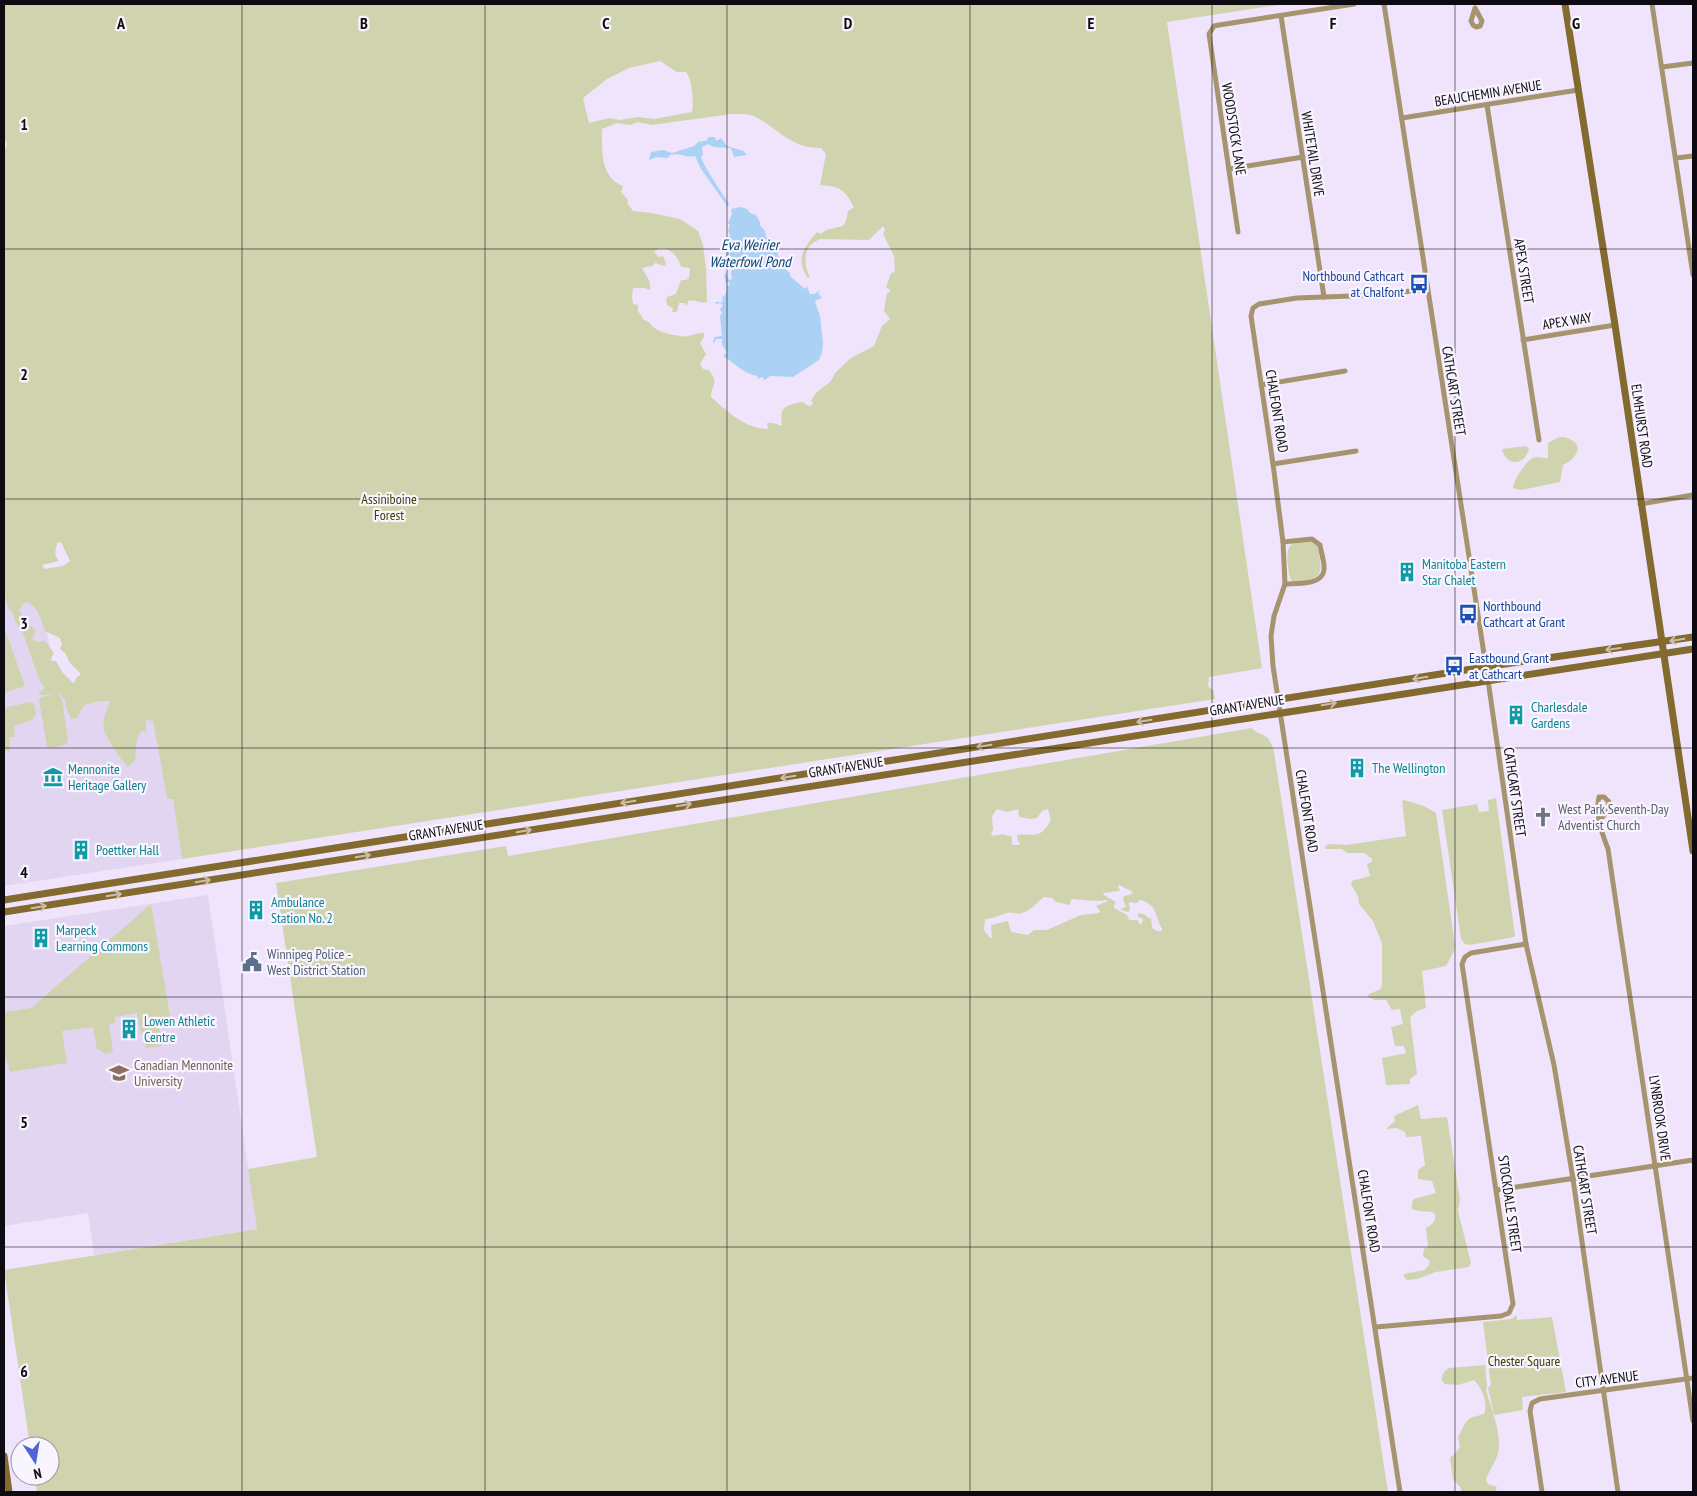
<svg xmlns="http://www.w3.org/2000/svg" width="1697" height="1496" font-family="'PT Sans Narrow',sans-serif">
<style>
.built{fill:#e2d5f2}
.green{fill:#cfd3ae;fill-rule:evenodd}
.water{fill:#abd2f4}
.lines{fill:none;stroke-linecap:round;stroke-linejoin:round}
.street{stroke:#a5946e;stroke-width:5}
.secondary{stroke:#836a2e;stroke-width:7}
.oneway{stroke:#cabdab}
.grid{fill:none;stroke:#0d0a11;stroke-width:1;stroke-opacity:0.55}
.labels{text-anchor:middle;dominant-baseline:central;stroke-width:4.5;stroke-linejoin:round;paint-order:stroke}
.street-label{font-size:14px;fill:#0d0a11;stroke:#f9f5fe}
.transit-label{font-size:14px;fill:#164399;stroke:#f9f5fe;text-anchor:start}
.park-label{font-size:14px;fill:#3c3f05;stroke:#f9f5fe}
.culture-label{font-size:14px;fill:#0d838f;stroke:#f9f5fe;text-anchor:start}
.worship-label{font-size:14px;fill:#5b616d;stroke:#f9f5fe;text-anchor:start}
.service-label{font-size:14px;fill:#4e5e75;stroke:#f9f5fe;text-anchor:start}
.education-label{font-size:14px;fill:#785e54;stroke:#f9f5fe;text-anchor:start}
.water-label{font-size:15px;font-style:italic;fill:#054671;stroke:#f9f5fe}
.grid-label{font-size:16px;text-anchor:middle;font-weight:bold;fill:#0d0a11;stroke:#f9f5fe;stroke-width:4.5;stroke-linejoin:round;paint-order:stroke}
</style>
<rect width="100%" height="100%" fill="#efe4fc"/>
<g class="built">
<polygon points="35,574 59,693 109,701 153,721 167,799 173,799 182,859 4,886 4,578"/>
<polygon points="208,895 257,1229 94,1255 88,1213 4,1226 4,926"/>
</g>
<g class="green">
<path d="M4,4H1284L1167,22L1262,668L1209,677L1208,686L1211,689H1213L1215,699L182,859L173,799H167L153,721L146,720V732L141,731L137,739L135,760L128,767C123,763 105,736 104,730C102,723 106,709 110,703L109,701H100L84,705L77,718L71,719L65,705L66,701L59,694H57L62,699L68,740L65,745L51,748L47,746L39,700L42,697L55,694L39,695V693L45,688L39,679L23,633L15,621L13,613L8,608L4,591V153L7,144L4,137ZM660,61L677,72H686C692,78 694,104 692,112L654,119L638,117L619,120L610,118L589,123L583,98L607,79L629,68ZM732,114C740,114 749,113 756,117C780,130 790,148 821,148L826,154L820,185C840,186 845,190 854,207L848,211L846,221L843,226L826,230L821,234L817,232C805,246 795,258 807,277L810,278C803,263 802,245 821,239L869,240L883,226L885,230L883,234L894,256L895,272L891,273L886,287L891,291L887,293L884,311L890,319L882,326L874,346L851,358L835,373L831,381L815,394L811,401L813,403L812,405L809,406L802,402C783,406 780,407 782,426L773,423H767L768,429C745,429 727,411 711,397C711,382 720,387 709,370L703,369L700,364L706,354L700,343L704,337V333C695,332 689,338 680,336C672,335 659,332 653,327C650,323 650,322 644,320L638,311V305L633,304L632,298L633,288H645L650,290C652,281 645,275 642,268L652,266L655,263L665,266L666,264L663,256L659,257L654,252C666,242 678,255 681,267L690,268L689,278L686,280H681L676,294L667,297L666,301L668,306L673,308L672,312H677L679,303H684L687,306L688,301C696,299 700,304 707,302L706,269L703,245L698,231L680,219L651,213L633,211L627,203L628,200L621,192L623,186C600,177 602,150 602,129L617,123L630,125L638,122L651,125ZM61,542L70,561L63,566L44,569L42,565L59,561C53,554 56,551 57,543ZM27,602C38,605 41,621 45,631L60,638L62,644L60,649L65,653L70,663L80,673V675L76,678L75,682L73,683L62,672L56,661H49L54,653L45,641L37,642L32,639L36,631L28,623L19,610L24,603Z"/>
<path d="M1563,437C1574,439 1583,446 1574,457C1572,460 1566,463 1563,465L1560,482L1521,490L1513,488C1513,481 1528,457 1536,457C1541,457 1543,459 1548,458V443L1557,438Z"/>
<path d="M1526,446L1529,449C1524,467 1506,466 1502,449Z"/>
<path d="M1310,541L1318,546C1322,575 1325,579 1293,582C1289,577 1289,573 1288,566C1286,545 1289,542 1310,541Z"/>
<polygon points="4,627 25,686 4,693"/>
<polygon points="30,702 34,704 36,714 32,720 14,726 15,734 14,737 9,737 10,751 4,751 4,708"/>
<path d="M1252,728L1256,732C1269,737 1270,739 1274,752L1388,1492H793L790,1491L788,1492H37L35,1476H50V1446H30L4,1270L257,1229L248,1169L317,1157L276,883L506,846L508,856ZM997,809L1007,812L1018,809L1019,817L1031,819L1037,818L1042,811L1048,809L1051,820C1039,840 1037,833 1017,835L1018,842L1021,843L1018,845H1012V837L1003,834L993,836L991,833L993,830L992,816ZM1119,885L1133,892L1130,895L1124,896L1123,900L1126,907L1122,908L1121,910L1128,912L1130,910L1129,902L1137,903L1140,900C1157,904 1155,916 1162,929V931H1157L1152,928L1151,918H1148L1146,915L1138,913V917L1143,919L1142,924H1140L1137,920H1129L1127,915L1114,908V905L1116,902L1104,895L1103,893L1119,891L1120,890L1118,886ZM1044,897L1052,898L1056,902L1070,905L1071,899H1073C1084,900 1096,902 1107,900L1108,901L1096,906L1100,911L1099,913L1081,915L1047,930H1034L1028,935L1011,932L1008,921L991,925L992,938H990L984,930L985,919C992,919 1000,915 1007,913C1012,911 1017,915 1022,913C1032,910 1036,903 1044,897Z"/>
<polygon points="1496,798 1515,935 1514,937 1470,945 1465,944 1461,939 1442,810 1477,804 1479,812 1489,811 1488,800"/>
<polygon points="1404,800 1424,806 1436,813 1455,946 1454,951 1446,966 1422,971 1426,1008 1417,1011 1410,1017 1417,1074 1410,1079 1410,1084 1386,1085 1382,1058 1406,1053 1404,1046 1395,1046 1391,1027 1403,1024 1400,1009 1392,1010 1386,1000 1375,1000 1368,997 1369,994 1381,989 1382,984 1382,943 1373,921 1359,904 1358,896 1351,884 1352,881 1370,876 1367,864 1372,862 1372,859 1364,853 1347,853 1342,849 1325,849 1326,845 1332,844 1347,845 1406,836 1402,801"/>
<polygon points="151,904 170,1016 158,1020 162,1046 146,1048 144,1033 141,1034 137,1013 115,1017 115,1023 109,1024 113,1052 106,1054 97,1049 93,1027 62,1031 67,1063 10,1072 6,1057 4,1057 4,1012 31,1008"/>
<polygon points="113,1066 117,1066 122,1071 122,1078 116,1079 112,1075 111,1068"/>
<path d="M1418,1105L1421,1119L1447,1117L1460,1200L1458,1211L1471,1263L1469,1267L1436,1272L1417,1279L1407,1280L1404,1277V1274L1425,1270L1429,1265L1430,1261L1423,1256L1424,1249L1428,1247L1426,1228C1433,1224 1439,1219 1433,1212L1419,1211L1412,1209V1202L1414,1199L1436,1193L1432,1181L1418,1179V1170L1425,1165L1421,1136L1406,1137L1405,1132L1397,1128L1386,1129L1395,1121L1394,1116Z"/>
<polygon points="1517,1315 1517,1320 1552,1317 1566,1392 1522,1397 1523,1410 1494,1415 1488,1388 1491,1385 1483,1322 1511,1319"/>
<path d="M1485,1365L1487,1386L1486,1390C1491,1408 1500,1429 1499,1448C1498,1460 1489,1469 1486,1480L1488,1484L1497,1487L1495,1492H1461V1488L1453,1479L1450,1458L1458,1450L1460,1446L1458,1437L1466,1422L1470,1418L1484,1414C1489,1403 1481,1387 1474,1380L1458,1385L1445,1384L1442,1381C1442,1374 1444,1371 1449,1368Z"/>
</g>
<g class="water">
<path d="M709,137H715L716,141L721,138L727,146L743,151L747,155L734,157L731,148L714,147L708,144L702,147L703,155L701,157C703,165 723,195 729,204L728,207L701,169L695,156C687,158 679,152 670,155L668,158L657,157L649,160L651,152L663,150L672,153L694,146L699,141L702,143L701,141H706Z"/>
<path d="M741,207L747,209L750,213L756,215L760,222V225L765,231L766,237L775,244L777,242C776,254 780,266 790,273V276L805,289L807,286L810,294H814L821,290L818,293L822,298L815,301L820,316L823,343L822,353L819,360L793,377L770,376L765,380L762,377L758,379L757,376C742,373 735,363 723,356L727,353L722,344V339H716L714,343L713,341L715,337H714L722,336L720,316L722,313L720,309L723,305L721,303L716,304L715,302H723L722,295L724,297L727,290L726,286L730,285L729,282L726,284L724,276L726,272L729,280L732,279L731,272L733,269L731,262L727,260H722L725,258V255V257L727,255C722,247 728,242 730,235L728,231L730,225L728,223L732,214L731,209Z"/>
</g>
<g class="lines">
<g class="street">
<polyline points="1384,4 1488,680 1526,944 1554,1065 1573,1179 1618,1492"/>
<polyline points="1652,4 1693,275"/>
<polygon points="1475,8 1482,21 1480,26 1476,27 1473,25 1471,21"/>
<polyline points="1281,16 1324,297"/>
<polyline points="1662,67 1693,63"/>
<polyline points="1487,105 1539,440"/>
<polyline points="1402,118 1578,90"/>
<polyline points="1676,158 1693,156"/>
<polyline points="1229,169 1303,157"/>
<polyline points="1238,232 1209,34 1214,26 1219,25 1354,4"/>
<polyline points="1523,340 1615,325"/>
<polyline points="1261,385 1345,371"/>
<polyline points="1273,464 1356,451"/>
<polyline points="1640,504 1693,495"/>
<path d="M1283,542L1312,539L1320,545C1321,552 1325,563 1324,570C1322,586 1296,583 1285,584"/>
<path d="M1600,820L1605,814L1609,802L1604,797H1599C1595,815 1602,833 1608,849L1693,1421"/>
<polyline points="1497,1190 1693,1160"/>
<polyline points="1376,1327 1501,1316 1509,1313 1513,1304 1462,964 1465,957 1471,953 1526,944"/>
<polyline points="1400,1492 1273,666 1271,636 1274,616 1285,584 1283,542 1273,464 1251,316 1253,308 1259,304 1297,298 1378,295 1427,289"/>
<polyline points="1542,1492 1530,1411 1532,1403 1540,1399 1693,1378"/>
</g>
<g class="secondary">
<polyline points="1565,4 1615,325 1693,851"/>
<polyline points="4,900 1485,667 1693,637"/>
<polyline points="4,912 1693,649"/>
<polyline points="4,1456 9,1492"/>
</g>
</g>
<defs><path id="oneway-shaft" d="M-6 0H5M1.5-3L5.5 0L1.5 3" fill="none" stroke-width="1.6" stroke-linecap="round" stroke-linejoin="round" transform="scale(1.25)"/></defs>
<g class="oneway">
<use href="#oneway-shaft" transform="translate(1677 640) rotate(171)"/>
<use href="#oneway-shaft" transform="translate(1613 649) rotate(172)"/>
<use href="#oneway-shaft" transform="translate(1420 678) rotate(171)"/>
<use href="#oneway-shaft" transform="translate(1329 704) rotate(-9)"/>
<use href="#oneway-shaft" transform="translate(1144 721) rotate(171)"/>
<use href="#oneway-shaft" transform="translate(984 746) rotate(171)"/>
<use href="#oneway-shaft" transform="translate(788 777) rotate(171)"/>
<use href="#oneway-shaft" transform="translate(628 802) rotate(171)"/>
<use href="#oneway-shaft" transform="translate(684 805) rotate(-9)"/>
<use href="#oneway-shaft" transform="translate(524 831) rotate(-9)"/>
<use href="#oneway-shaft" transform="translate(363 856) rotate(-9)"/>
<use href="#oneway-shaft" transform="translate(203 881) rotate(-9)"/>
<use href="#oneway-shaft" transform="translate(114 895) rotate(-9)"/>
<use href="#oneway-shaft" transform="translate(39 907) rotate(-9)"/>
</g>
<path class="grid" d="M242,4V1492M485,4V1492M727,4V1492M970,4V1492M1212,4V1492M1455,4V1492M4,249H1693M4,499H1693M4,748H1693M4,997H1693M4,1247H1693"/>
<defs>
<symbol id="bus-bare" viewBox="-9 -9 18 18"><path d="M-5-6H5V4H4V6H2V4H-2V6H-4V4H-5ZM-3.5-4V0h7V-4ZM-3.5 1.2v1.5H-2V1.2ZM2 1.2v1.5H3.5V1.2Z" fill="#1a4fb4" stroke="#f9f5fe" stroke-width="2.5" paint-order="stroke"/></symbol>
<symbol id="building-bare" viewBox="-9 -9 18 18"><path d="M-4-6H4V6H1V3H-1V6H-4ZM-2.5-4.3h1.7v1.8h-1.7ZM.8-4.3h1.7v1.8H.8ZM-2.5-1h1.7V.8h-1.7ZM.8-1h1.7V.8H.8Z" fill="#0f9aa8" stroke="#f9f5fe" stroke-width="2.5" paint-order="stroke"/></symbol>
<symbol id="museum-bare" viewBox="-9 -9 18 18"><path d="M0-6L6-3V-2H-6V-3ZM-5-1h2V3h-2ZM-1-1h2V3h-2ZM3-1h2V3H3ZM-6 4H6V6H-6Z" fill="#0f9aa8" stroke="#f9f5fe" stroke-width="2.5" paint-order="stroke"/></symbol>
<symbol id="church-bare" viewBox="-9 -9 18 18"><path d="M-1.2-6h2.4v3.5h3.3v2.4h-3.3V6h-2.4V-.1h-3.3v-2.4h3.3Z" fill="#6b7280" stroke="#f9f5fe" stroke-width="2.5" paint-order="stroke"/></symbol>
<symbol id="civic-bare" viewBox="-9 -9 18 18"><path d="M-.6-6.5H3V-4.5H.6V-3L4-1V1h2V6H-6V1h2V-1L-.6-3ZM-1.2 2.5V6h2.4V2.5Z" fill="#5c6f8a" stroke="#f9f5fe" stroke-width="2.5" paint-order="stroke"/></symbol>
<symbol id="university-bare" viewBox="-9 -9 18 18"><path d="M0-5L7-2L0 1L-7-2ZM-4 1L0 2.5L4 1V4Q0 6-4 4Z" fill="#8d6e63" stroke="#f9f5fe" stroke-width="2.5" paint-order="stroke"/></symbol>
</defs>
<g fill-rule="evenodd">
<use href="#bus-bare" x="1405" y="270" width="28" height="28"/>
<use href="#building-bare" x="1393" y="558" width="28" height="28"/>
<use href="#bus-bare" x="1454" y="600" width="28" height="28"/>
<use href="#bus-bare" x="1440" y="652" width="28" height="28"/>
<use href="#building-bare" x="1502" y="701" width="28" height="28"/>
<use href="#building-bare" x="1343" y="754" width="28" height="28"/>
<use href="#museum-bare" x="39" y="763" width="28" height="28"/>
<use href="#church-bare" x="1529" y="803" width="28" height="28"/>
<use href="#building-bare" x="67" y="836" width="28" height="28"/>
<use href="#building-bare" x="242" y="896" width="28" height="28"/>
<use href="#building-bare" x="27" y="924" width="28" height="28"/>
<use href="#civic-bare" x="238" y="948" width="28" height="28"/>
<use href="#building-bare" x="115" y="1015" width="28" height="28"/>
<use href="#university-bare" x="105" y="1059" width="28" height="28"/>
</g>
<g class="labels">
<g class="street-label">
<text transform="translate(1488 93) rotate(-9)">BEAUCHEMIN AVENUE</text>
<text transform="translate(1234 129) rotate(81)">WOODSTOCK LANE</text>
<text transform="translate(1313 154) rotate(81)">WHITETAIL DRIVE</text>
<text transform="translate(1524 271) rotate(81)">APEX STREET</text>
<text transform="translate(1567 321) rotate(-9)">APEX WAY</text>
<text transform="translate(1454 391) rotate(81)">CATHCART STREET</text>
<text transform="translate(1277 411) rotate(81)">CHALFONT ROAD</text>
<text transform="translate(1642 426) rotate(82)">ELMHURST ROAD</text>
<text transform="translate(1247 705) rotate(-9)">GRANT AVENUE</text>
<text transform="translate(846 767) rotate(-9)">GRANT AVENUE</text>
<text transform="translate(1515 792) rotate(82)">CATHCART STREET</text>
<text transform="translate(1307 811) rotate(81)">CHALFONT ROAD</text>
<text transform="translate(446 830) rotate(-9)">GRANT AVENUE</text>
<text transform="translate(1660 1118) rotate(82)">LYNBROOK DRIVE</text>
<text transform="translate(1585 1190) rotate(81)">CATHCART STREET</text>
<text transform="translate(1510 1204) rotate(82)">STOCKDALE STREET</text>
<text transform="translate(1369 1211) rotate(81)">CHALFONT ROAD</text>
<text transform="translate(1607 1379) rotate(-7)">CITY AVENUE</text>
</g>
<g class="transit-label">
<text x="1404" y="276" text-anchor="end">Northbound Cathcart<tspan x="1404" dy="16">at Chalfont</tspan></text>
<text x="1483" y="606">Northbound<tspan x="1483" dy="16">Cathcart at Grant</tspan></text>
<text x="1469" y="658">Eastbound Grant<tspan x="1469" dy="16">at Cathcart</tspan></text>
</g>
<g class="park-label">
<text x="389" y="499">Assiniboine<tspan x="389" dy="16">Forest</tspan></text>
<text x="1524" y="1361">Chester Square</text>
</g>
<g class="culture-label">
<text x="1422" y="564">Manitoba Eastern<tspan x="1422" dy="16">Star Chalet</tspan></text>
<text x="1531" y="707">Charlesdale<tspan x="1531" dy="16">Gardens</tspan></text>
<text x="1372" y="768">The Wellington</text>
<text x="68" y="769">Mennonite<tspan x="68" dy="16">Heritage Gallery</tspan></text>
<text x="96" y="850">Poettker Hall</text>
<text x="271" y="902">Ambulance<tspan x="271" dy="16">Station No. 2</tspan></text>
<text x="56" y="930">Marpeck<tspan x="56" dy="16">Learning Commons</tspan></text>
<text x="144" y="1021">Lowen Athletic<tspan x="144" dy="16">Centre</tspan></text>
</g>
<g class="worship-label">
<text x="1558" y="809">West Park Seventh-Day<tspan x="1558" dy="16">Adventist Church</tspan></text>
</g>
<g class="service-label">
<text x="267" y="954">Winnipeg Police -<tspan x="267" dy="16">West District Station</tspan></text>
</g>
<g class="education-label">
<text x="134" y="1065">Canadian Mennonite<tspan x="134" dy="16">University</tspan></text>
</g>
<g class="water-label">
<text x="750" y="244">Eva Weirier<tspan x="750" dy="17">Waterfowl Pond</tspan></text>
</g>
</g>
<g class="grid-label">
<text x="121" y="29">A</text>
<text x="364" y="29">B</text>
<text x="606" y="29">C</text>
<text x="848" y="29">D</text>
<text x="1091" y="29">E</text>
<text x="1333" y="29">F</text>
<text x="1576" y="29">G</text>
<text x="24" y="130">1</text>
<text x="24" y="380">2</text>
<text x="24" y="629">3</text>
<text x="24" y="878">4</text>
<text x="24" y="1128">5</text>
<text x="24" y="1377">6</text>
</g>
<rect width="1697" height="1496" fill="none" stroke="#0d0a11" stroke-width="10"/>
<g transform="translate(35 1461) rotate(168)"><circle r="24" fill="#f9f5fe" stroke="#9b979f"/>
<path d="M0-4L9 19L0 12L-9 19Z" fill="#4d65d9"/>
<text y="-8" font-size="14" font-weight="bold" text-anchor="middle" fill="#0d0a11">N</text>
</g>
</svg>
